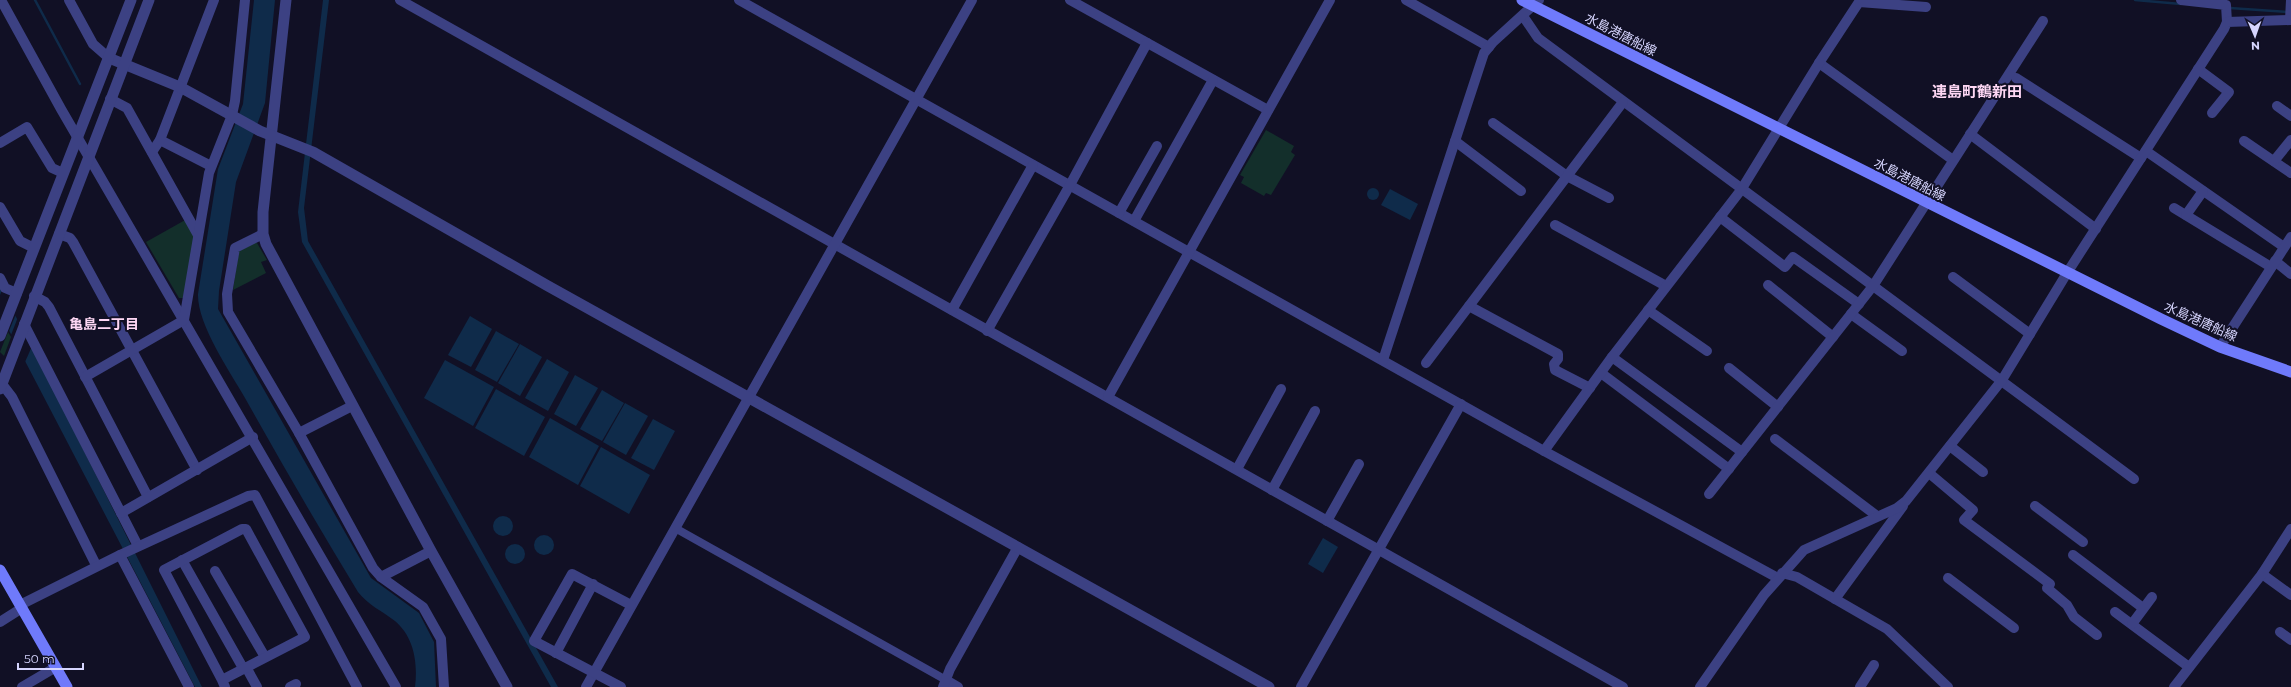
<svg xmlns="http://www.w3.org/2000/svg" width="2291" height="687" font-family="Montserrat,'Noto Sans JP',sans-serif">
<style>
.green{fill:#132f2b}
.water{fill:#0f2b4a}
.pier{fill:#111025}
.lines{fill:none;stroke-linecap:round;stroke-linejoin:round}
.stream{stroke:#0f2b4a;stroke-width:2.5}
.pedestrian{stroke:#3c4183;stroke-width:8}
.minor{stroke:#3c4183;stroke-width:10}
.tertiary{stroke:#3c4183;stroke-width:11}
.secondary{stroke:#6f7afb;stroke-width:11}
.labels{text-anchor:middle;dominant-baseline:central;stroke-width:4;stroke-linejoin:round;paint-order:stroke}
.street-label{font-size:13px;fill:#d6d5fe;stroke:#111025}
.neighbourhood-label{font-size:14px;font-weight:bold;fill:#fed7f4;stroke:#111025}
.quarter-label{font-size:15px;font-weight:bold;fill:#fed7f4;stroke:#111025}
</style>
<rect width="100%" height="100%" fill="#111025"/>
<g class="green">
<polygon points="1266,130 1294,146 1291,152 1295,155 1271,195 1266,193 1264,196 1241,183 1244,177 1240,175"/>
<polygon points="187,219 195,233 186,298 179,298 146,242"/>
<polygon points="250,243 257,243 267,260 261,262 266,273 233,290 239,250"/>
<polygon points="8,332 11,337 4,356 0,352"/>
</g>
<g class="water">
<path d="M254,0H275L265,103L236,182L219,291L218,309L371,578L419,613L434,642L436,687H415C418,663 414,637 395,621C382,611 368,605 358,592C319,528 282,464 245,398C230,372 197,324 198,294L218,169L243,104Z"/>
<polygon points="323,0 329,0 304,208 308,241 558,687 551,687 302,242 298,212"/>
<circle cx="1373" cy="194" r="6"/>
<polygon points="1390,189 1418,204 1410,220 1381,205"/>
<polygon points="0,287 31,345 202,687 195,687 0,313"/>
<polygon points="470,316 492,329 471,367 448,355"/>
<polygon points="496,331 519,344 497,382 475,370"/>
<polygon points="520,344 542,357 520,396 498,383"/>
<polygon points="547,359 569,372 548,411 525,398"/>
<polygon points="445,360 494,387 473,426 424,398"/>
<polygon points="575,375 598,388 576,426 554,414"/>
<polygon points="496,389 545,417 524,456 475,428"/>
<polygon points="602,390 624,403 602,441 580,429"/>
<polygon points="625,403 648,416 626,455 603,442"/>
<polygon points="550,418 599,446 578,485 529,457"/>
<polygon points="653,419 675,431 654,470 631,458"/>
<polygon points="601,447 650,475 629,514 580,486"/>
<circle cx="503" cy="526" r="10"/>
<circle cx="544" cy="545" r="10"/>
<polygon points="1323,538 1338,547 1323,573 1308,564"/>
<circle cx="515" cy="554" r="10"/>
</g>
<g class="pier">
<polygon points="2,290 16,314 9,331 0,315 0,295"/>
<polygon points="18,317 33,344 25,362 11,335"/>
</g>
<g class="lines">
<g class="stream">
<polyline points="35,0 80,84"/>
<polyline points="2135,0 2181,4"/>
<polyline points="2230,8 2289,12"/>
</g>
<polyline class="pedestrian" points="675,528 946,680"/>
<g class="minor">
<polyline points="1,0 61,109 396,687"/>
<polyline points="69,0 93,44 109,58"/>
<polyline points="400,0 1623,687"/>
<polyline points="739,0 1544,451 1778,578"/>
<polyline points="1070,0 1268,110"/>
<polyline points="1406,0 1489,47"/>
<polyline points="2181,0 2226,5 2227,22"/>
<polyline points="1523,16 1538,38 2134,479"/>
<polyline points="2290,20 2291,0"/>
<polyline points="1819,63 1953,160"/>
<polyline points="2198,69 2229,92 2212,113"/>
<polyline points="2016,78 2141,158"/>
<polyline points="110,99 127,108 198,235"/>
<polyline points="2277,106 2291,116"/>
<polyline points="1493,123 1567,176 1609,198"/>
<polyline points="1970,134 2096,229"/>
<polyline points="160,140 211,166"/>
<polyline points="1455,141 1521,191"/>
<polyline points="2244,141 2291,173"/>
<polyline points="0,143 27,127 52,168 63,173"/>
<polyline points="2146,151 2284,247"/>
<polyline points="152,152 160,140 214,0"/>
<polyline points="2274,161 2291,140"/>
<polyline points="0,207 20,241 34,248"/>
<polyline points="2174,208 2271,267"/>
<polyline points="1119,213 1157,146"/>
<polyline points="2186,215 2203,191"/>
<polyline points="1720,217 1785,267 1793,257 1859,304"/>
<polyline points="1134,221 1213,80"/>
<polyline points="1555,225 1666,286"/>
<polyline points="59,234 70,238 73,242 197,470"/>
<polyline points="263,234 235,248 227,294 228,312 299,433 373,568 381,577 423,607 441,639 444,687"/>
<polyline points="2275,261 2291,274"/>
<polyline points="1953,277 2030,334"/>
<polyline points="0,278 5,288 17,293"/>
<polyline points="1768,285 1833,337"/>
<polyline points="34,296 45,302 49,307 148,497"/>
<polyline points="1469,306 1558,354 1558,359 1554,364 1555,370 1590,388"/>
<polyline points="952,310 1033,165"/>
<polyline points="1648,310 1707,351"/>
<polyline points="1851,314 1902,351"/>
<polyline points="24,324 138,546"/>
<polyline points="987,331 1070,185 1147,43"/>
<polyline points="2220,347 2291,237"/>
<polyline points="1612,357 1742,452"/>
<polyline points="1383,360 1484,53 1493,42 1539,0"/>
<polyline points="1426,363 1623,102"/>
<polyline points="1729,368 1778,407"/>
<polyline points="1601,373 1729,469"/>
<polyline points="85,377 184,320 209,173 232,115 235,101 245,0"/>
<polyline points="2,384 12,397 96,565"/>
<polyline points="1108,397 1330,0"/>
<polyline points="299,433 352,406"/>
<polyline points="1775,439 1877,516"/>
<polyline points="1950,446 1983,472"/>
<polyline points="1544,451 1612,357 1741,190 1819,63 1859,2 1926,7"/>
<polyline points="1237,469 1281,389"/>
<polyline points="1929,473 1973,510 1964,520 2050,584"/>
<polyline points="1272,490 1315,411"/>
<polyline points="1709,494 1873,286 2043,21"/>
<polyline points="2035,506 2083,542"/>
<polyline points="121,513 253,437"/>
<polyline points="1327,521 1359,464"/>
<polyline points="120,555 248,496 255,495 357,687"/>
<polyline points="2073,555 2143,608"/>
<polyline points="182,560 243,668"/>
<polyline points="215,571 265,657"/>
<polyline points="1782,573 1797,577 1887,629 1948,687"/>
<polyline points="2262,574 2291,595"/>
<polyline points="381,577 431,551"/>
<polyline points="1948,578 2014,628"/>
<polyline points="2047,588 2067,605 2074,617 2097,635"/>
<polyline points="1835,599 1903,506"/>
<polyline points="20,605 120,555 189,687"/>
<polyline points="2115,612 2189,667"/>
<polyline points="0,622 22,608"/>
<polyline points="2132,624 2152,597"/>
<polyline points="2280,632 2291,640"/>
<polyline points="556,653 593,584"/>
<polyline points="246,667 257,687"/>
<polyline points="222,680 305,637 246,529 242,529 164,570 222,680 225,687"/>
<polyline points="946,680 958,687"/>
<polyline points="22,687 56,667"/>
<polyline points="290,687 296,684"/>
<polyline points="586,687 972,0"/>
<polyline points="621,687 534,641 572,574 631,605"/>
<polyline points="943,687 950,669 1018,547"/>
<polyline points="1301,687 1461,404"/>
<polyline points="1700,687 1764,595 1804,550 1897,508 1906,501 2002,380 2067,273 2224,29 2227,22 2291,20"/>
<polyline points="1860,687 1874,665"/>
<polyline points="2174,687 2262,574 2291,529"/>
</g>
<g class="tertiary">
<polyline points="286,0 263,212 263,234 266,244 431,551 507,687"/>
<polyline points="109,58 180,87 260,131 313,152 548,286 1269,687"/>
<polyline points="0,336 131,0"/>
<polyline points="0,389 149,0"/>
</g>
<g class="secondary">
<polyline points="1522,0 2161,319 2220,347 2291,372"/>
<polyline points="0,570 67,687"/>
</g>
</g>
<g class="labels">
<g class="street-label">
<text transform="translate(1621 34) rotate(27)">水島港唐船線</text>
<text transform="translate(1910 179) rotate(27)">水島港唐船線</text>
<text transform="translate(2201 321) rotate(24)">水島港唐船線</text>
</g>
<g class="neighbourhood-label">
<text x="104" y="324">亀島二丁目</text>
</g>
<g class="quarter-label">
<text x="1977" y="91">連島町鶴新田</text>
</g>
</g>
<g transform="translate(2255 36) rotate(178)" stroke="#111025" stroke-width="3" paint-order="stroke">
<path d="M0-3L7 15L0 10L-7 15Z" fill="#d6d5fe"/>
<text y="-6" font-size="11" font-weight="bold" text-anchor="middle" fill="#d6d5fe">N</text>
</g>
<path d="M18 663v6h65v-6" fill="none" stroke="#d6d5fe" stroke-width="2"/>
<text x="24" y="663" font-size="12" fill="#d6d5fe" stroke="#111025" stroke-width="3" paint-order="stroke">50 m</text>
</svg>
